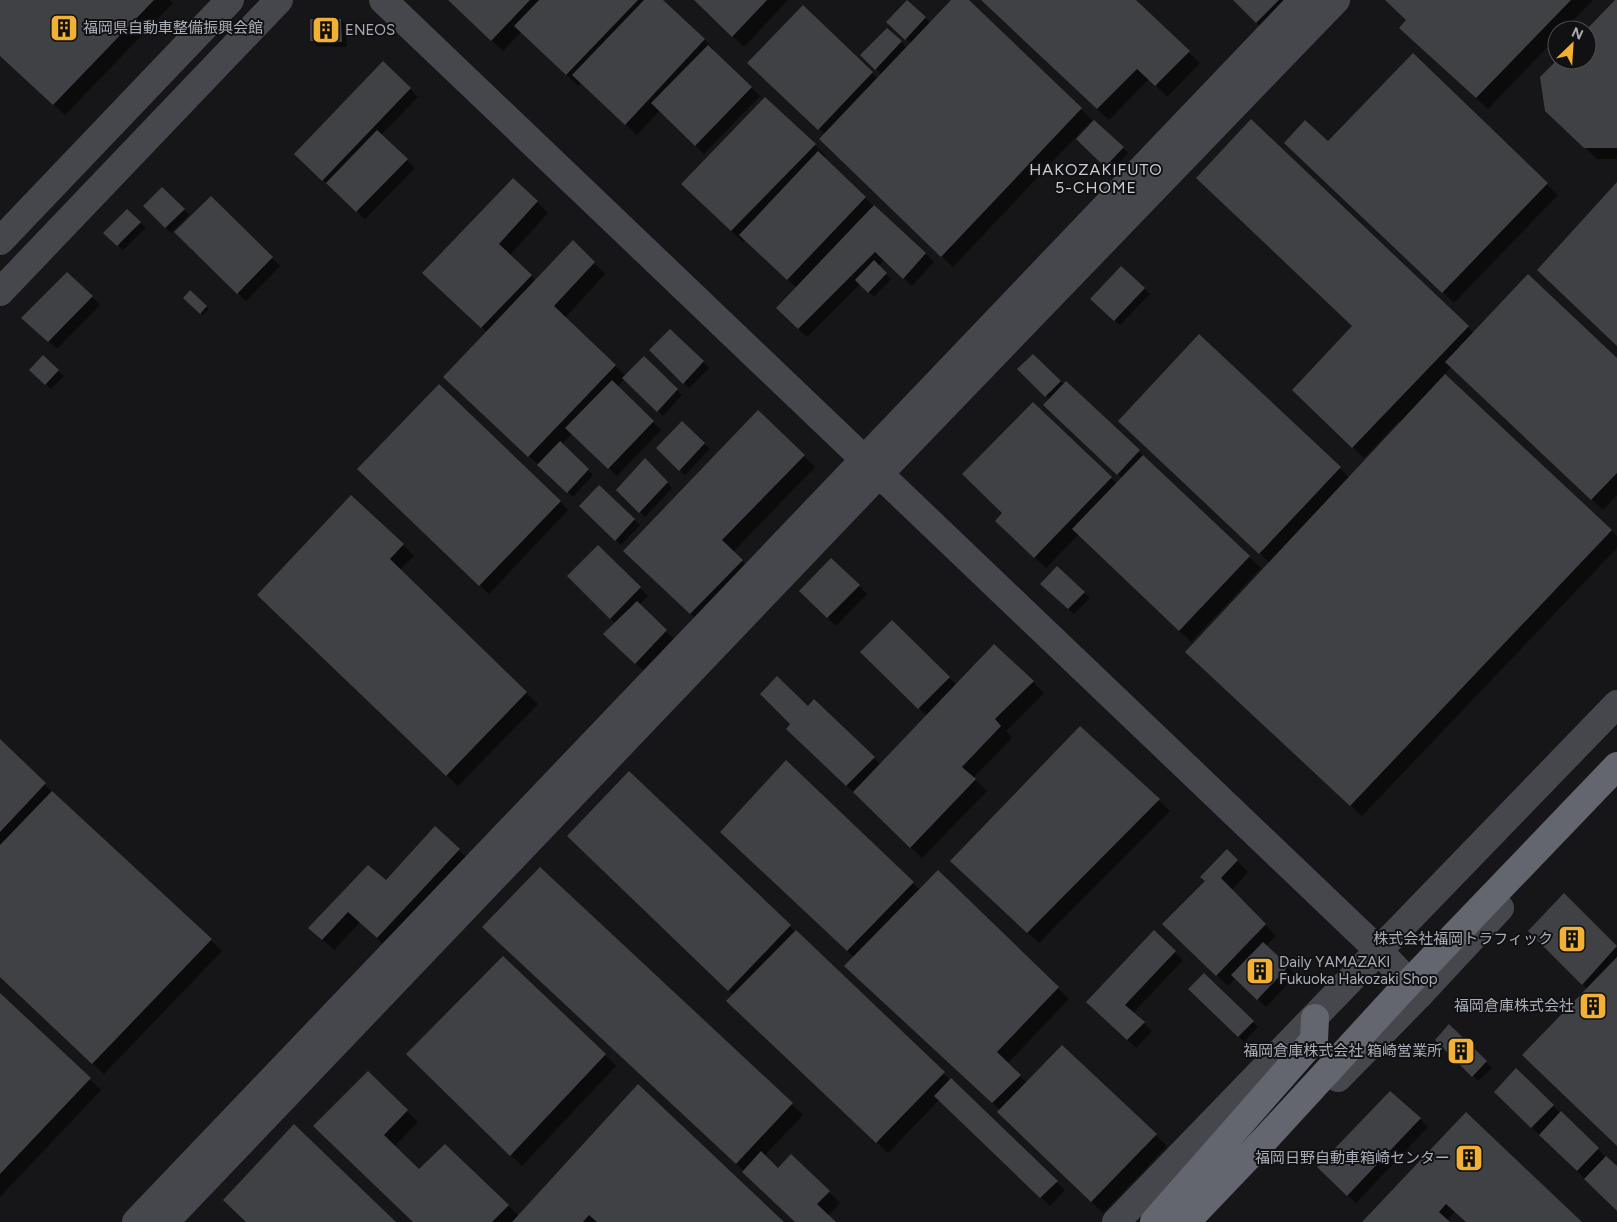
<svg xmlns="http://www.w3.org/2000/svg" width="1617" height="1222" font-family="Figtree,'Noto Sans JP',sans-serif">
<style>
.shadow{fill:#0007}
.building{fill:#404145}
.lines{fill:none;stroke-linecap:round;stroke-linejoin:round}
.secondary{stroke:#45474d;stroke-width:28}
.highway{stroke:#63666e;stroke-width:28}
.labels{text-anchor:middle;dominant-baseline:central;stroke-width:4;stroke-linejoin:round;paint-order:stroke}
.poi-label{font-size:15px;fill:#a8adb8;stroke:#111113;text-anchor:end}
.neighbourhood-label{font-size:16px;letter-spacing:1px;fill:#c9ccd4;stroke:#111113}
</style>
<rect width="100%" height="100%" fill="#161618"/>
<g class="shadow">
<polygon points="0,0 169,0 173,3 65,115 0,55"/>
<polygon points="449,0 661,0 704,39 715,51 714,52 760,96 704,154 660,110 637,135 581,83 578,86 522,31 503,51"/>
<polygon points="695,0 788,0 744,47"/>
<polygon points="953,0 968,0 1092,120 953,267 831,150 825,134 760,75 803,6 878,79 882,75 862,55 888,29 907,48 911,44 888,22 907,1 931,23"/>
<polygon points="982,0 1134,0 1200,63 1167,97 1149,79 1109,120"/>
<polygon points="1235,0 1284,0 1290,6 1265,31"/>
<polygon points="1386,0 1593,0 1564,30 1557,30 1557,37 1488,109 1412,39 1407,20"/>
<polygon points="1617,0 1617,159 1597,159 1558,122 1559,60 1587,60 1587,30"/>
<polygon points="341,20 346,25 347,47 317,46 312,40"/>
<polygon points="1413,55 1558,195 1454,303 1297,154 1328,143"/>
<polygon points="410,89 418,97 381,135 415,168 365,219 296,154"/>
<polygon points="766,98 826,156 824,159 934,262 912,286 884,260 878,266 891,279 874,297 860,284 807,337 777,308 797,288 745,240 743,242 694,195"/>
<polygon points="1251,121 1474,333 1617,360 1617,495 1603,510 1451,367 1444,375 1612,531 1617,536 1617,548 1362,816 1197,663 1270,563 1131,432 1199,336 1350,478 1401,423 1399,421 1364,458 1294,390 1354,327"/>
<polygon points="1078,139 1123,148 1128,153 1111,172"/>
<polygon points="162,188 189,215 171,233 145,206"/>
<polygon points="211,197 280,266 246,301 176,232"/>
<polygon points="537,202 548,213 510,255 536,281 573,242 605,274 565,318 626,376 644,358 682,395 663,416 625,379 617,387 661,430 617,476 573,433 562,444 593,475 573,497 456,388 487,332 435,284"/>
<polygon points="127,210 146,228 123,250 110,238"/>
<polygon points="1121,268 1150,294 1120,325 1097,305"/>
<polygon points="190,292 209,309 203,315 184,298"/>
<polygon points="92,297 100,305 57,349 31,326"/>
<polygon points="670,330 709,368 689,388 650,350"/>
<polygon points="1033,356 1064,385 1066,382 1261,568 1191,642 1079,534 1046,568 1007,532 1004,513 1033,404 1117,484 1122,478 1053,413 1050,400 1019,369"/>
<polygon points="43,357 64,376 51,389 36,375"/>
<polygon points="758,411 815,467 733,552 753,572 702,624 636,562"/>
<polygon points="682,423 710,449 685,475 658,448"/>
<polygon points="645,460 672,488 645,517 618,490"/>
<polygon points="358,469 560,501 568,510 489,594"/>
<polygon points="599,486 640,525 621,545 581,506"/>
<polygon points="403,545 414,556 400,570 538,704 458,786 270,606"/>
<polygon points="598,547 648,596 639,605 674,639 644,671 613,643 616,624 569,576"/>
<polygon points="1057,568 1090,598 1074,614 1047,589"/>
<polygon points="859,586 867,594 836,626 801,591"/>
<polygon points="892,622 957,685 1033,682 1044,693 1006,731 1012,738 973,778 987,791 922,858 796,737 808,708 814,701 881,765 927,716 862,652"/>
<polygon points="1080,728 1170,811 1039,943 963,873"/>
<polygon points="0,741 55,795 222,951 104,1074 0,976"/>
<polygon points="786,762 920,890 938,872 1069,999 1007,1064 1027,1083 1062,1047 1167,1146 1103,1213 1010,1123 1000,1110 857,977 854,957 733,843"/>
<polygon points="629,773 1065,1190 1050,1206 939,1100 888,1153 739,1012 734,995 580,847"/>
<polygon points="459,850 470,861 388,949 360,922 334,950 309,928 386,882"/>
<polygon points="1227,851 1248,872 1232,890 1276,936 1266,946 1296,975 1266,1007 1236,978 1228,986 1175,935 1206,881"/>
<polygon points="540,869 803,1115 764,1156 779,1170 791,1156 840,1203 828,1216 834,1222 796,1222 744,1171 495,938"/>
<polygon points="1564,895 1617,948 1617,1145 1588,989 1530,931"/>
<polygon points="1154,932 1183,960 1133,1013 1152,1031 1136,1048 1096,1010"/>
<polygon points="1204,975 1258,1027 1244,1042 1190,989"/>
<polygon points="0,995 101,1090 0,1197"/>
<polygon points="1449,1026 1492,1068 1478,1081 1436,1040"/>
<polygon points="408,1054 605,1055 616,1066 522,1166"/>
<polygon points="1516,1070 1617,1168 1617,1210 1495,1092"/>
<polygon points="368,1073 418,1122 394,1147 419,1171 445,1146 519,1216 639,1086 782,1222 414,1222 325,1137"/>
<polygon points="1466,1114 1580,1222 1467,1222 1455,1211 1447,1221 1448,1222 1364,1222"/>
<polygon points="1420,1119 1428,1127 1356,1203 1319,1167"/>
</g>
<g class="building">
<polygon points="0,0 154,0 53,105 0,56"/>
<polygon points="448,0 530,0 491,41"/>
<polygon points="539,0 638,0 566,75 514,26"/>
<polygon points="644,0 663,0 705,39 625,125 572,75"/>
<polygon points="694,0 767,0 732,37"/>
<polygon points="907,0 926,17 905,40 886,22"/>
<polygon points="951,0 969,0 1082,108 941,257 819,139"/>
<polygon points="981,0 1136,0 1190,51 1155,86 1137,69 1097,109"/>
<polygon points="1233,0 1279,0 1256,23"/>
<polygon points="1385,0 1571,0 1476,98 1399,28 1406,20"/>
<polygon points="1615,0 1617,0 1617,148 1584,148 1545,111 1540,77 1557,60 1587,60 1587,30 1586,30"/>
<polygon points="803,5 873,72 818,130 747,63"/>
<polygon points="310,19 341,19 342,42 310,41"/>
<polygon points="887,28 902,41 875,70 860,55"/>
<polygon points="708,45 752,87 695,146 651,103"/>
<polygon points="1413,53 1548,183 1442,293 1284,143 1305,120 1328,141"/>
<polygon points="383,61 411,88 322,181 294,154"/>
<polygon points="765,97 816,144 731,231 681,184"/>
<polygon points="1251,119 1469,326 1352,448 1292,390 1352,326 1196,178"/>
<polygon points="1094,120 1124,147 1105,167 1076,139"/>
<polygon points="377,130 408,159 356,212 326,183"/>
<polygon points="818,151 866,197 787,280 739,235"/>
<polygon points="513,178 538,201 499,244 532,275 481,328 422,273"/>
<polygon points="1617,182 1617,346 1537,270"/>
<polygon points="162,187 185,209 165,228 143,206"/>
<polygon points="211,196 273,257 237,294 174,232"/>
<polygon points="874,205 926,253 903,279 875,252 798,329 776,308"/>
<polygon points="127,209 141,222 117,246 103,233"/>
<polygon points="573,240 595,262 554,306 616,365 528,457 443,377"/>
<polygon points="874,260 887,273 868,293 855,280"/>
<polygon points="1121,266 1145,288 1114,321 1090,299"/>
<polygon points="67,272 93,296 48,342 21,318"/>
<polygon points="1528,274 1617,358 1617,473 1591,500 1445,362"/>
<polygon points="190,290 207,306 200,314 183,298"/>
<polygon points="670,329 704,361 683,384 649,350"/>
<polygon points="1199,334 1341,467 1259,554 1118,421"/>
<polygon points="1033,354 1061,381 1045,397 1017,369"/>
<polygon points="43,355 59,370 45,385 29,370"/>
<polygon points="644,356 678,389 657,412 622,378"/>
<polygon points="1445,374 1612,530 1350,806 1185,652"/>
<polygon points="612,380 654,421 608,469 565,428"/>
<polygon points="1066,381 1140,450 1117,475 1043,405"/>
<polygon points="439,384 561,501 479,586 357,469"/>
<polygon points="1033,402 1112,477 1034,558 995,521 1002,513 962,474"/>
<polygon points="758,410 805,455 722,540 743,560 690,614 623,551"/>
<polygon points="682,421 705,443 679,471 656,448"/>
<polygon points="560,441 589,469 567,493 537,465"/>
<polygon points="1143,455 1250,556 1179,631 1072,529"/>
<polygon points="645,458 668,482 639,513 616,490"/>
<polygon points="599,485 635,519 615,541 579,506"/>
<polygon points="351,495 404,544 390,559 527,692 446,776 257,595"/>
<polygon points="598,545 641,587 610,619 567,576"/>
<polygon points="831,558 860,585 827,618 799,591"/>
<polygon points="1057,566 1085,592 1068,609 1040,584"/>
<polygon points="637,601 667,630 635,664 603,634"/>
<polygon points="892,620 950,677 918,709 860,652"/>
<polygon points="994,644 1034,681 995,719 1001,726 962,767 976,779 910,848 853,792"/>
<polygon points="777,676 808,706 814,699 875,757 846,786 786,729 790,724 760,694"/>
<polygon points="1080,726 1160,799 1027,933 950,861"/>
<polygon points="0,739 46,783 0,832"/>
<polygon points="786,760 914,882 847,951 720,832"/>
<polygon points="629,771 791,925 728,991 567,836"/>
<polygon points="52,791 212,939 92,1064 0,977 0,845"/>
<polygon points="435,826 460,849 377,938 348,912 322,940 308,928 368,865 386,880"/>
<polygon points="1227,849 1238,860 1221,878 1266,924 1216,976 1162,924 1205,881 1200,877"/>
<polygon points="540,867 793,1103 736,1164 482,927"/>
<polygon points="938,870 1059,987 997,1052 1021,1075 992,1103 844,966"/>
<polygon points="1564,893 1617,946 1582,985 1528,931"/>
<polygon points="796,930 945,1072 876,1143 726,1001"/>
<polygon points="1154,930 1176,951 1125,1005 1145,1022 1127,1040 1086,1002"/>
<polygon points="1263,942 1289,966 1257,1000 1231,975"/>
<polygon points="503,956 606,1054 510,1156 406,1054"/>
<polygon points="1617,957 1617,1146 1522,1055"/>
<polygon points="1204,973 1254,1021 1238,1037 1188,989"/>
<polygon points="0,993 91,1078 0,1174"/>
<polygon points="1449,1024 1487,1061 1472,1077 1435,1040"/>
<polygon points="1062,1045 1157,1134 1091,1202 997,1112"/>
<polygon points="1516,1068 1554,1105 1531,1128 1494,1092"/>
<polygon points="368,1071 408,1110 384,1135 419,1169 445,1144 509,1205 492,1222 413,1222 313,1126"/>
<polygon points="951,1078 1058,1181 1040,1198 934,1096"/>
<polygon points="638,1084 784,1222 597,1222 589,1215 583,1222 512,1222"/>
<polygon points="1390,1091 1421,1118 1347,1196 1317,1167"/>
<polygon points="1561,1111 1599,1148 1577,1171 1539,1135"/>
<polygon points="1466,1112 1582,1222 1466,1222 1446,1204 1439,1212 1450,1222 1362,1222"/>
<polygon points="294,1124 396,1222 246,1222 223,1200"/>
<polygon points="761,1151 778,1168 791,1154 830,1191 817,1204 836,1222 795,1222 742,1172"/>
<polygon points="1606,1156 1617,1166 1617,1211 1584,1179"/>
</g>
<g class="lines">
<g class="secondary">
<polyline points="383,0 1378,950 1420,994"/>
<polyline points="0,241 230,0"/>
<polyline points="0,292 279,0"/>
<polyline points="1338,1078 1420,994 1500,908"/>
<polyline points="136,1222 1303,0"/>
<polyline points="165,1222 878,475 1336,0"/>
<polyline points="1116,1222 1617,704"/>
</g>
<g class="highway">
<polyline points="1154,1222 1314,1040 1315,1018"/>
<polyline points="1186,1222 1269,1135 1404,988 1617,766"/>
</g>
</g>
<defs>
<symbol id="building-square" viewBox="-11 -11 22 22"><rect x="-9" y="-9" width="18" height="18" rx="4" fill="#f2b134" stroke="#111113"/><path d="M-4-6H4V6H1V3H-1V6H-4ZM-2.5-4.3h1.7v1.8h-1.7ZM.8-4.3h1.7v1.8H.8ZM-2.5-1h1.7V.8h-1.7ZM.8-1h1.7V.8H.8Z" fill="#111"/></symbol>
</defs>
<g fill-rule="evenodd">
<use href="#building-square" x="48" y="12" width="32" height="32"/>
<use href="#building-square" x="310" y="14" width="32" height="32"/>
<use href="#building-square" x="1556" y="923" width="32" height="32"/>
<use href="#building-square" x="1244" y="955" width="32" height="32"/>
<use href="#building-square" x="1577" y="990" width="32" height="32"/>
<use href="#building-square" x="1445" y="1035" width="32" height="32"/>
<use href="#building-square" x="1453" y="1142" width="32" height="32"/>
</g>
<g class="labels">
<g class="poi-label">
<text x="83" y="28" text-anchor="start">福岡県自動車整備振興会館</text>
<text x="345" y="30" text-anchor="start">ENEOS</text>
<text x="1553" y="939">株式会社福岡トラフィック</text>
<text x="1279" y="962" text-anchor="start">Daily YAMAZAKI<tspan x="1279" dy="17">Fukuoka Hakozaki Shop</tspan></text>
<text x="1574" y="1006">福岡倉庫株式会社</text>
<text x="1442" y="1051">福岡倉庫株式会社 箱崎営業所</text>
<text x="1450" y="1158">福岡日野自動車箱崎センター</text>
</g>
<g class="neighbourhood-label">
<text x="1096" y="169">HAKOZAKIFUTO<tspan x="1096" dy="18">5-CHOME</tspan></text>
</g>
</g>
<g transform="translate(1572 45) rotate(25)"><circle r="24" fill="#111113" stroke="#4d4f55"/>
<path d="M0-4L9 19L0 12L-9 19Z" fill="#f2b134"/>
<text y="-8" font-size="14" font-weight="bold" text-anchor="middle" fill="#a8adb8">N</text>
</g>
</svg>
